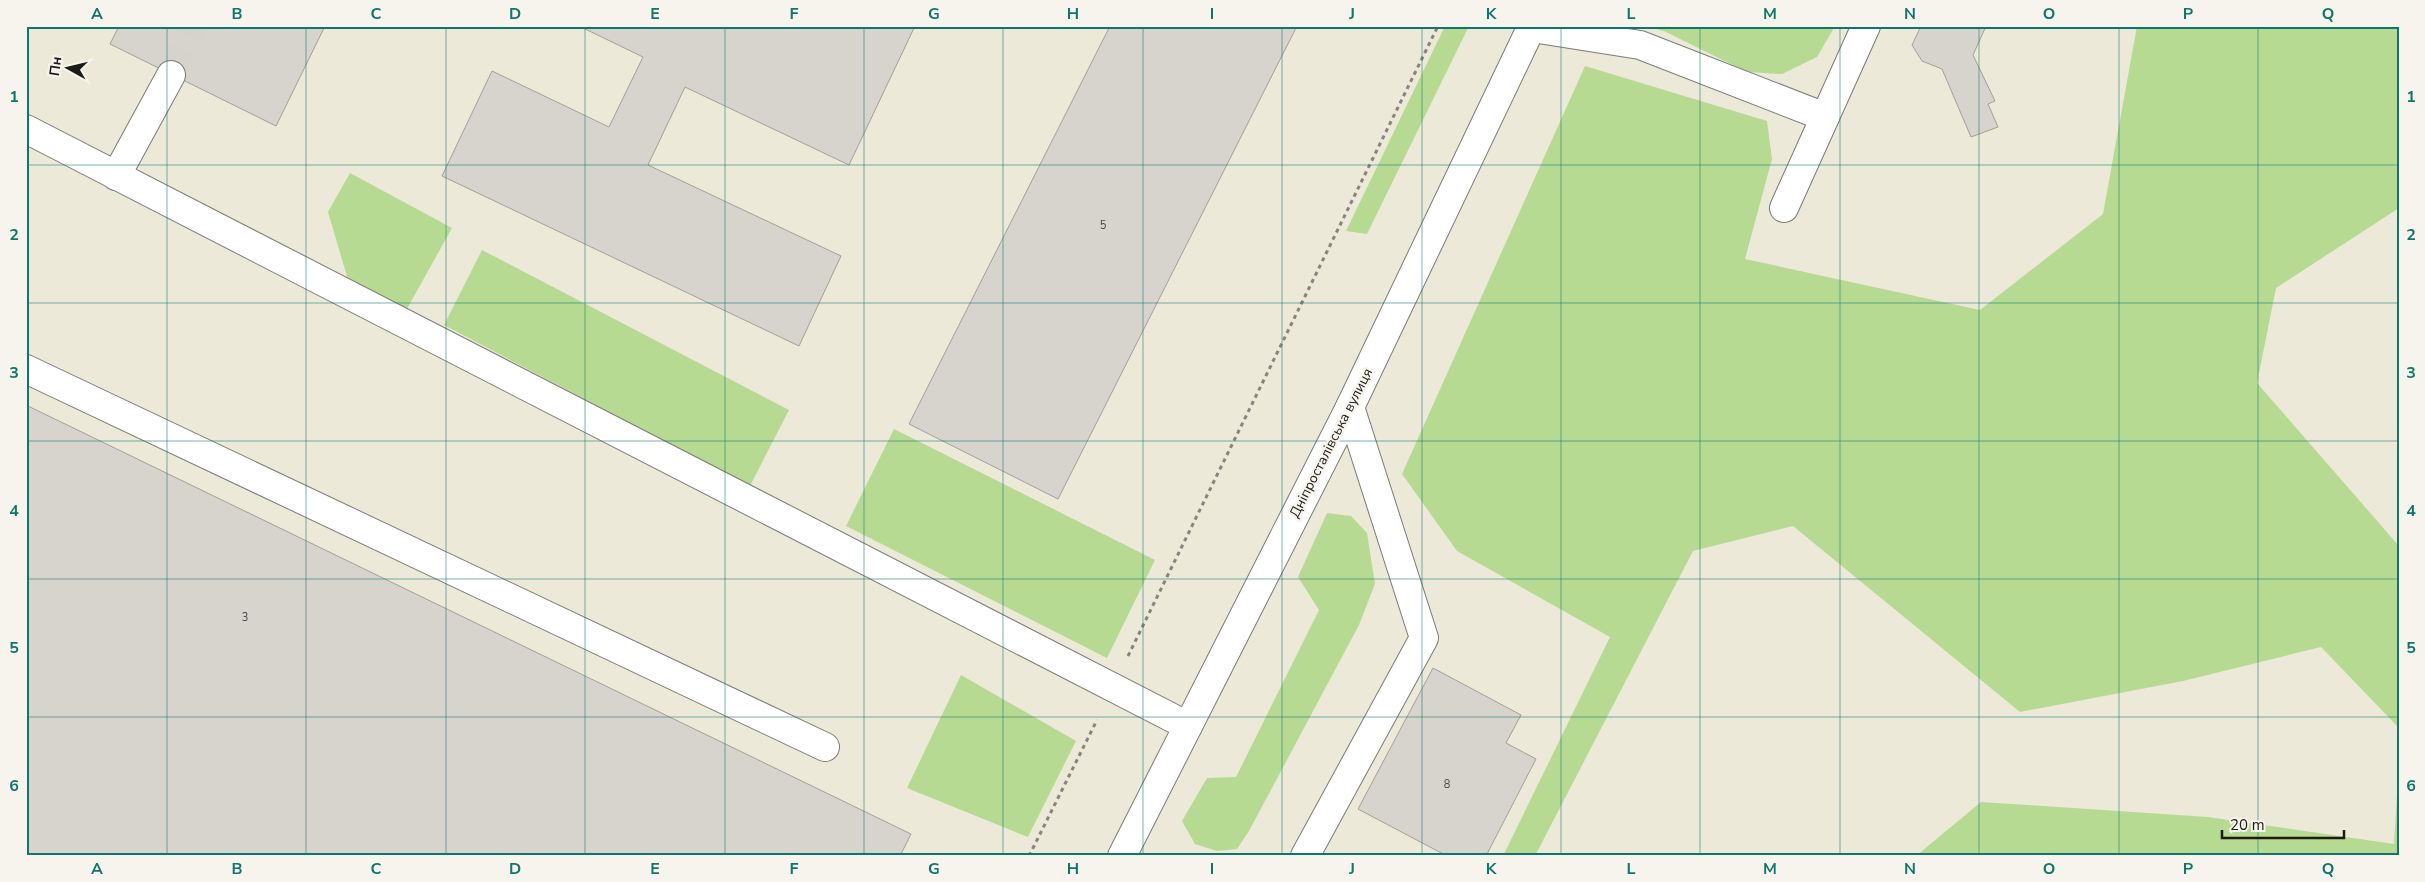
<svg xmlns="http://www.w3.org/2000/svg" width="2425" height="882" font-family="'Nunito Sans',sans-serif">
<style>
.built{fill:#ece9d9}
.green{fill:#b7da92}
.building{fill:#d6d4cc;stroke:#a1a098}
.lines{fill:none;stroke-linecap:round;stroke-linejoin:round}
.minor-tunnel{stroke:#d5d3cc;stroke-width:28;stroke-dasharray:28 14;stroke-linecap:butt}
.minor-casing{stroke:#7c7b74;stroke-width:30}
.path{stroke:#86847f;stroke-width:3;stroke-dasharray:4 4;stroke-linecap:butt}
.minor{stroke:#fff;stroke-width:28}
.grid{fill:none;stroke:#0f766e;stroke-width:1;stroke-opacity:0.55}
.labels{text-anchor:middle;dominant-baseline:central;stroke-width:5;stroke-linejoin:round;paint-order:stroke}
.number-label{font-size:11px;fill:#4a4945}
.street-label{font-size:14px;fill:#1c1b18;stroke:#f6f4ec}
.neatline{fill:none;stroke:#0f766e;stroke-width:2}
.grid-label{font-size:16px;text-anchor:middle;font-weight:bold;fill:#0f766e}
</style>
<rect width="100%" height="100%" fill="#f6f4ec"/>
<rect class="built" x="26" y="26" width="2373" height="830"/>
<g class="green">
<polygon points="1445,26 1469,26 1367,234 1346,231"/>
<polygon points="1643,26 1835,26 1817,57 1782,74 1747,72 1664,31"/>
<polygon points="2137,26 2399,26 2399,208 2276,288 2257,383 2399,546 2399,728 2321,647 2183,681 2020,712 1793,526 1693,551 1535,856 1503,856 1610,637 1457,551 1402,474 1585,66 1767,121 1772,159 1745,259 1980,310 2103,214"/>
<polygon points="350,173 452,228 403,316 349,283 328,212"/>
<polygon points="482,250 789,410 750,486 444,325"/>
<polygon points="894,429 1155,560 1107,658 846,526"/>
<polygon points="1327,513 1351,516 1367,533 1375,584 1359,625 1249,831 1237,849 1217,851 1195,844 1182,821 1207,778 1236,777 1319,610 1298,577"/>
<polygon points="961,675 1076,741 1028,837 907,788"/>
<polygon points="2399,763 2399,856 1916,856 1981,802 2208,817 2394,844"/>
</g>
<g class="building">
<polygon points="119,26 325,26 276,126 110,44"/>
<polygon points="579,26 915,26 849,165 685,87 648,165 841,256 799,346 442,176 492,71 609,127 643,57"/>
<polygon points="1110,26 1297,26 1058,499 909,424"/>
<polygon points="1921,26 1986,26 1973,55 1995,101 1988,104 1998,127 1971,137 1942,69 1922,61 1912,45"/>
<polygon points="28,406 911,834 900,856 26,856"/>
<polygon points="1433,668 1521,715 1506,743 1536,759 1486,856 1447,856 1358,809"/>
</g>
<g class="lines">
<polyline class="minor-tunnel" points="171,75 193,26"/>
<defs>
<g id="minor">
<polyline points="1532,28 1640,45 1825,117"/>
<polyline points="26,129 1188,726"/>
<polyline points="116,176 171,75"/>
<polyline points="1784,208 1866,26"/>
<polyline points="26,369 825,747"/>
<polyline points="1122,856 1350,407 1532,26"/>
<polyline points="1305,856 1424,638 1350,407"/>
</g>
</defs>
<use href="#minor" class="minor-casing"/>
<g class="path">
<polyline points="1128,656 1438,26"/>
<polyline points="1029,856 1097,720"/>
</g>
<use href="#minor" class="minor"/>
</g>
<path class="grid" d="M167,26V856M306,26V856M446,26V856M585,26V856M725,26V856M864,26V856M1003,26V856M1143,26V856M1282,26V856M1422,26V856M1561,26V856M1700,26V856M1840,26V856M1979,26V856M2119,26V856M2258,26V856M26,165H2399M26,303H2399M26,441H2399M26,579H2399M26,717H2399"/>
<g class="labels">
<g class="number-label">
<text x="1103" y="225">5</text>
<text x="245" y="617">3</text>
<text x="1447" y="784">8</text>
</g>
<g class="street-label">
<text transform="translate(1331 443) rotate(-63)">Дніпросталівська вулиця</text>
</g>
</g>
<rect width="2425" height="882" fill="none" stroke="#f6f4ec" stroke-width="55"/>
<g transform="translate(68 68) rotate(278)" stroke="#f6f4ec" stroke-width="4" paint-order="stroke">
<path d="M0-4L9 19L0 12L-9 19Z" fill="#1c1b18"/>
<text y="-8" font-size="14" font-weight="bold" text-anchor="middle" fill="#1c1b18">Пн</text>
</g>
<path d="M2222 830v8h122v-8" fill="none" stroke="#1c1b18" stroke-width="2.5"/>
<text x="2230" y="830" font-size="15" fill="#1c1b18" stroke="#f6f4ec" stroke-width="4" paint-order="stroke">20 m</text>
<rect x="28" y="28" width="2370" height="826" class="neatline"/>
<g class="grid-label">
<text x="97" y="19">A</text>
<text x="237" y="19">B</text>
<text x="376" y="19">C</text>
<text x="515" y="19">D</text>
<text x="655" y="19">E</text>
<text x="794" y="19">F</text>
<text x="934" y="19">G</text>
<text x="1073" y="19">H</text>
<text x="1212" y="19">I</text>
<text x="1352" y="19">J</text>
<text x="1491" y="19">K</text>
<text x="1631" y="19">L</text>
<text x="1770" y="19">M</text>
<text x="1910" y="19">N</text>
<text x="2049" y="19">O</text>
<text x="2188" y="19">P</text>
<text x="2328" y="19">Q</text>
<text x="14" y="102">1</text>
<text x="2411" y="102">1</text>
<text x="14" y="240">2</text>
<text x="2411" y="240">2</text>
<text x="14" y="378">3</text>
<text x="2411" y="378">3</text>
<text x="14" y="516">4</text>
<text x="2411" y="516">4</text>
<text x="14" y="653">5</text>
<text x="2411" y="653">5</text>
<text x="14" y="791">6</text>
<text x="2411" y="791">6</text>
<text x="97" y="874">A</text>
<text x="237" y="874">B</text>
<text x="376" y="874">C</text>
<text x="515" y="874">D</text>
<text x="655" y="874">E</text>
<text x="794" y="874">F</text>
<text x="934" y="874">G</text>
<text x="1073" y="874">H</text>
<text x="1212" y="874">I</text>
<text x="1352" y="874">J</text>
<text x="1491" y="874">K</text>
<text x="1631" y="874">L</text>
<text x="1770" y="874">M</text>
<text x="1910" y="874">N</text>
<text x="2049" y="874">O</text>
<text x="2188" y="874">P</text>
<text x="2328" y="874">Q</text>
</g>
</svg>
